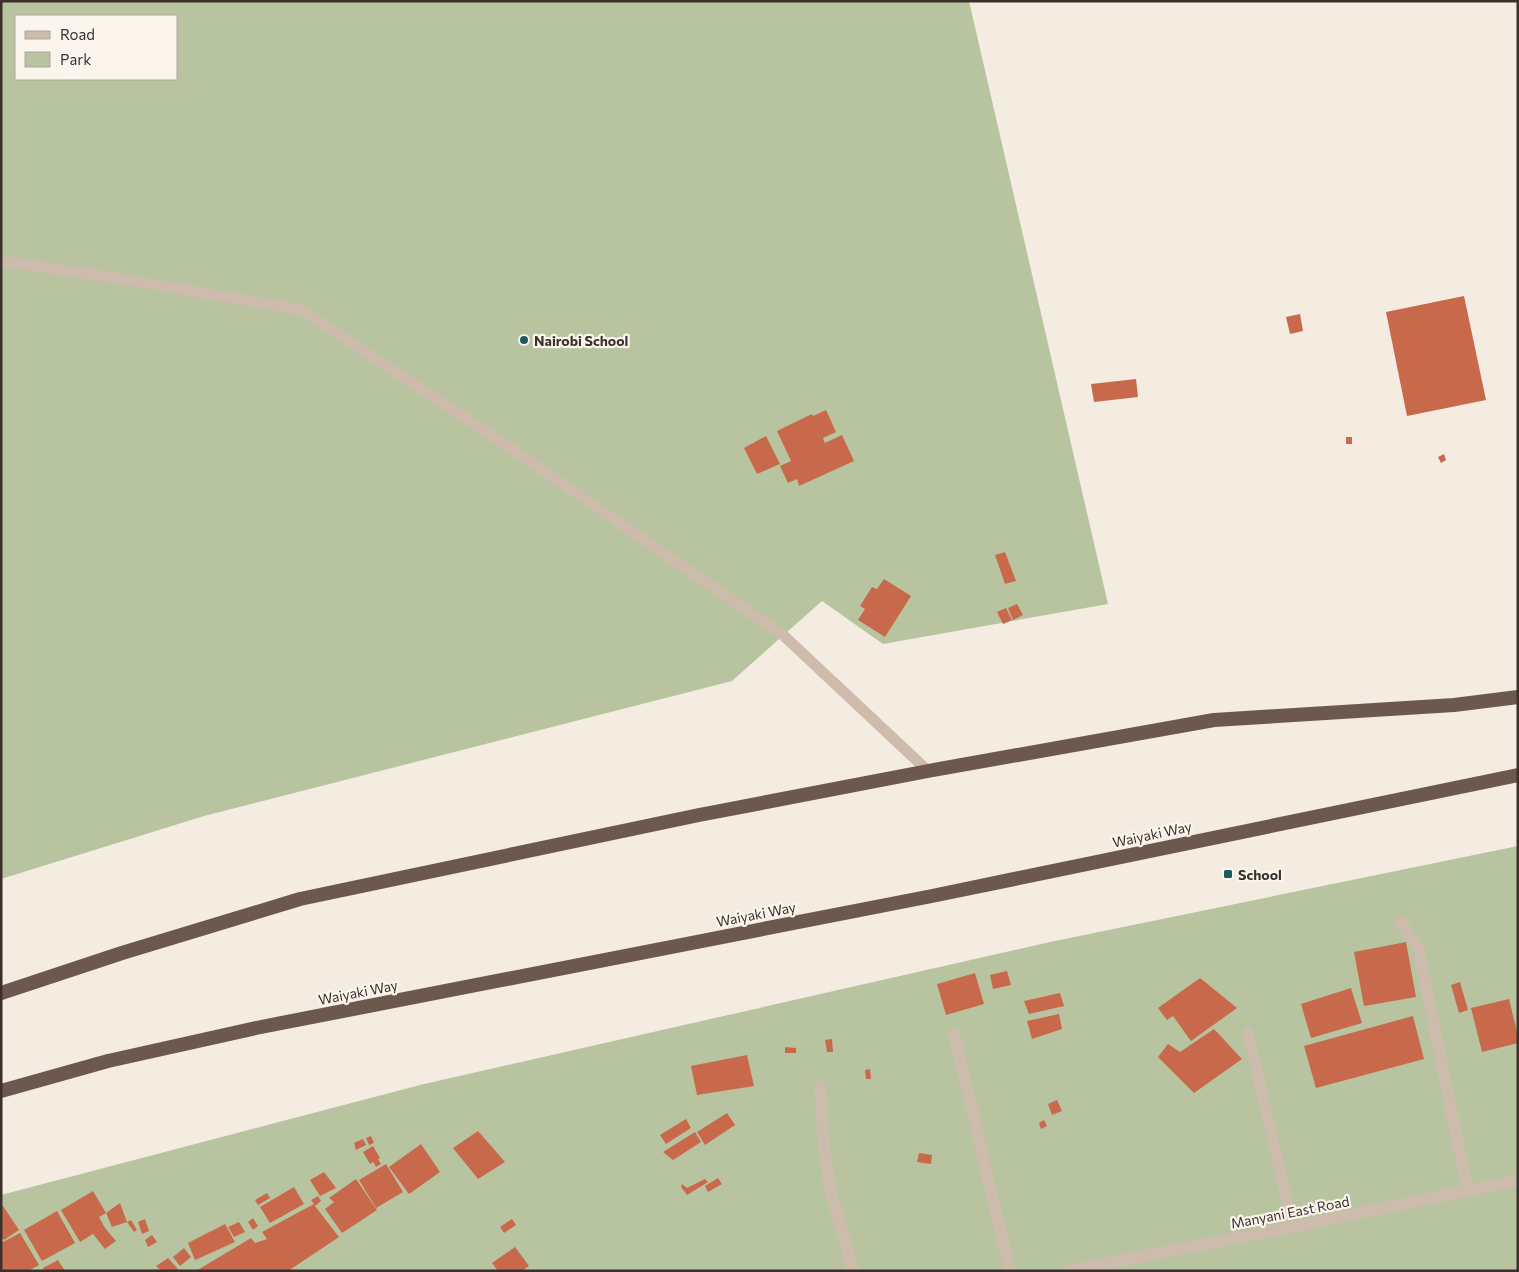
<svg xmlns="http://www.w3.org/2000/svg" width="1519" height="1272" font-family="Commissioner,sans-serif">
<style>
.green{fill:#b8c4a0;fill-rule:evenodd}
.building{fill:#c8694b}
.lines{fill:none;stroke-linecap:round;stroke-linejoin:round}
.service{stroke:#cdbbac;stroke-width:11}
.minor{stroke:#cdbbac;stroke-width:12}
.trunk{stroke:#6c584f;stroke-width:14}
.poi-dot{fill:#1f5a5e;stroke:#fbf5ee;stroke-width:2}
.labels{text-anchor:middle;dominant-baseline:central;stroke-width:4.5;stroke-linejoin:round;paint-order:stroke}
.poi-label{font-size:14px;font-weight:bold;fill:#3b302b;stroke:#fbf5ee;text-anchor:start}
.street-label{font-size:14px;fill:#3b302b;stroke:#fbf5ee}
</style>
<rect width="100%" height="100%" fill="#f4ebe1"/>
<g class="green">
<path d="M1,1H969L1108,604L883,644L822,601L732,681L204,816L1,879ZM16,16H176V79H16Z"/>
<polygon points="1518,846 1518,1271 1,1271 1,1195 424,1084 1050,942"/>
</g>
<g class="building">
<polygon points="1464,296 1486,400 1407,416 1386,312"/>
<polygon points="1300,314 1303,331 1290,334 1286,317"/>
<polygon points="1136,379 1138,397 1094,402 1091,384"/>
<polygon points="826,410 836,432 823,438 825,443 842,435 854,461 799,486 797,479 788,483 780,466 791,461 777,431 812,414 813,416"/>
<polygon points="766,436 780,464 757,474 744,448"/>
<rect x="1346" y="437" width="6" height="7"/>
<polygon points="1444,454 1446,460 1441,463 1438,457"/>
<polygon points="1005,552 1016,581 1005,584 995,555"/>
<polygon points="884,579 911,596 885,637 858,620 865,609 860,606 872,587 877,589"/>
<polygon points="1017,604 1023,615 1013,620 1008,608"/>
<polygon points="1006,608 1012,620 1003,624 997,612"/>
<polygon points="1406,942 1416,997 1364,1006 1354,952"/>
<polygon points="1007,971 1011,985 993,989 990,975"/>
<polygon points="975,973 984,1004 946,1015 937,984"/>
<polygon points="1200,978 1237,1008 1191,1041 1173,1016 1167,1020 1158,1008"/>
<polygon points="1460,982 1468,1010 1459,1013 1451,985"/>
<polygon points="1351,988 1362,1023 1311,1038 1301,1004"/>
<polygon points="1060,993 1064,1006 1029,1014 1024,1001"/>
<polygon points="1509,999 1518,1036 1518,1043 1482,1052 1471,1008"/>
<polygon points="1059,1014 1062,1029 1032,1039 1027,1021"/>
<polygon points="1413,1016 1424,1059 1316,1088 1304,1046"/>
<polygon points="1214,1029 1242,1059 1194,1093 1158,1057 1168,1044 1180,1052"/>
<polygon points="832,1039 833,1052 827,1052 825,1040"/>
<polygon points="785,1047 796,1048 796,1053 785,1053"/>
<polygon points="747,1055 754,1086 697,1095 691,1066"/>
<polygon points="870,1069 871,1079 866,1079 865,1070"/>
<polygon points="1057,1100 1062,1111 1052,1115 1048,1104"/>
<polygon points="727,1113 735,1125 705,1145 697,1132"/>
<polygon points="686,1119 691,1128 666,1144 660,1135"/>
<polygon points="1044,1120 1047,1126 1041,1129 1039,1123"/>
<polygon points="478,1131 505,1162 478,1179 453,1148"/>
<polygon points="695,1132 701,1142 673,1160 663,1152"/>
<polygon points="371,1136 374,1143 369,1145 366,1138"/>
<polygon points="363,1139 366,1145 356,1150 354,1143"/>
<polygon points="421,1144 440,1172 409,1194 389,1167"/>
<polygon points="373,1146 380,1158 378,1159 381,1164 376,1167 373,1162 370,1164 363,1152"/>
<polygon points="919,1153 932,1155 931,1164 917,1162"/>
<polygon points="386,1164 403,1192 376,1208 359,1180"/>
<polygon points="324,1172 336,1188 320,1196 310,1180"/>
<polygon points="718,1178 722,1184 708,1192 705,1186"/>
<polygon points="356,1179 377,1210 342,1233 325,1209 334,1202 329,1198"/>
<polygon points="705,1179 708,1182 687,1195 681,1187 682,1184 687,1188"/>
<polygon points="294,1187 304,1204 270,1223 260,1207"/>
<polygon points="93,1191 106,1213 99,1217 105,1228 116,1241 105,1249 93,1234 80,1242 61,1210"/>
<polygon points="267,1193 270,1198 258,1205 255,1200"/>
<polygon points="318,1196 321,1201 315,1206 339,1237 288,1271 196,1271 251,1238 255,1243 267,1239 262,1232 314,1204 311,1200"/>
<polygon points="120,1203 127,1222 112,1227 106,1213"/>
<polygon points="3,1206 19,1230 4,1240 1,1236 1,1207"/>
<polygon points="57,1211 75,1243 42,1261 24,1230"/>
<polygon points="253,1218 258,1226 253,1230 248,1222"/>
<polygon points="145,1219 149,1231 142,1234 138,1222"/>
<polygon points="512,1219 516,1225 504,1233 500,1227"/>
<polygon points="131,1220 137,1230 134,1232 127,1222"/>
<polygon points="239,1222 245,1232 234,1237 228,1227"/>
<polygon points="225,1224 235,1242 195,1260 188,1243"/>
<polygon points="20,1233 39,1265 28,1271 1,1271 1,1243"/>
<polygon points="152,1235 157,1242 148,1247 145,1240"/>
<polygon points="515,1247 529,1266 522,1271 498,1271 492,1263"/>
<polygon points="184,1248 191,1257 180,1266 173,1257"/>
<polygon points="168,1258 178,1269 177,1271 161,1271 156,1266"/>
<polygon points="58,1260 65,1271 44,1271 43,1268"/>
</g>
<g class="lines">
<g class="service">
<polyline points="1,261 123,279 302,310 500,441 783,635 928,771"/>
<polyline points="1248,1033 1293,1227"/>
</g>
<g class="minor">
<polyline points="1401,922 1418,947 1468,1191"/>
<polyline points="954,1034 1010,1271"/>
<polyline points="820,1086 824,1148 830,1188 853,1271"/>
<polyline points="1067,1271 1269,1232 1518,1180"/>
</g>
<g class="trunk">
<polyline points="1,993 122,953 300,899 699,815 928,771 1214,720 1454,705 1518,697"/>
<polyline points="1,1091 108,1061 256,1028 932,896 1518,775"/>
</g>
</g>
<g class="poi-dot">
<circle cx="524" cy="340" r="5"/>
<rect x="1223" y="869" width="10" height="10" rx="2.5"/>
</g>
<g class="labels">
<g class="poi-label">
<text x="534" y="340">Nairobi School</text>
<text x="1238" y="874">School</text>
</g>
<g class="street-label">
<text transform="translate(1152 834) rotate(-12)">Waiyaki Way</text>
<text transform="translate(756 914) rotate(-11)">Waiyaki Way</text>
<text transform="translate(358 992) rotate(-11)">Waiyaki Way</text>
<text transform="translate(1290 1212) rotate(-11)">Manyani East Road</text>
</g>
</g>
<rect width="1519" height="1272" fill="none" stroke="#3b302b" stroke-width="5"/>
<rect x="15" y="15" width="162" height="65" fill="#fbf5ee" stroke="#aea6a0"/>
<rect x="25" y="31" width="25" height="8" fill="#cdbbac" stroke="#aea6a0"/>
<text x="60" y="40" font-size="15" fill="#3b302b">Road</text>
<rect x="25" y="52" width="25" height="15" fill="#b8c4a0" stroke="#aea6a0"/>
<text x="60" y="65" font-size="15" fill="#3b302b">Park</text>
</svg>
